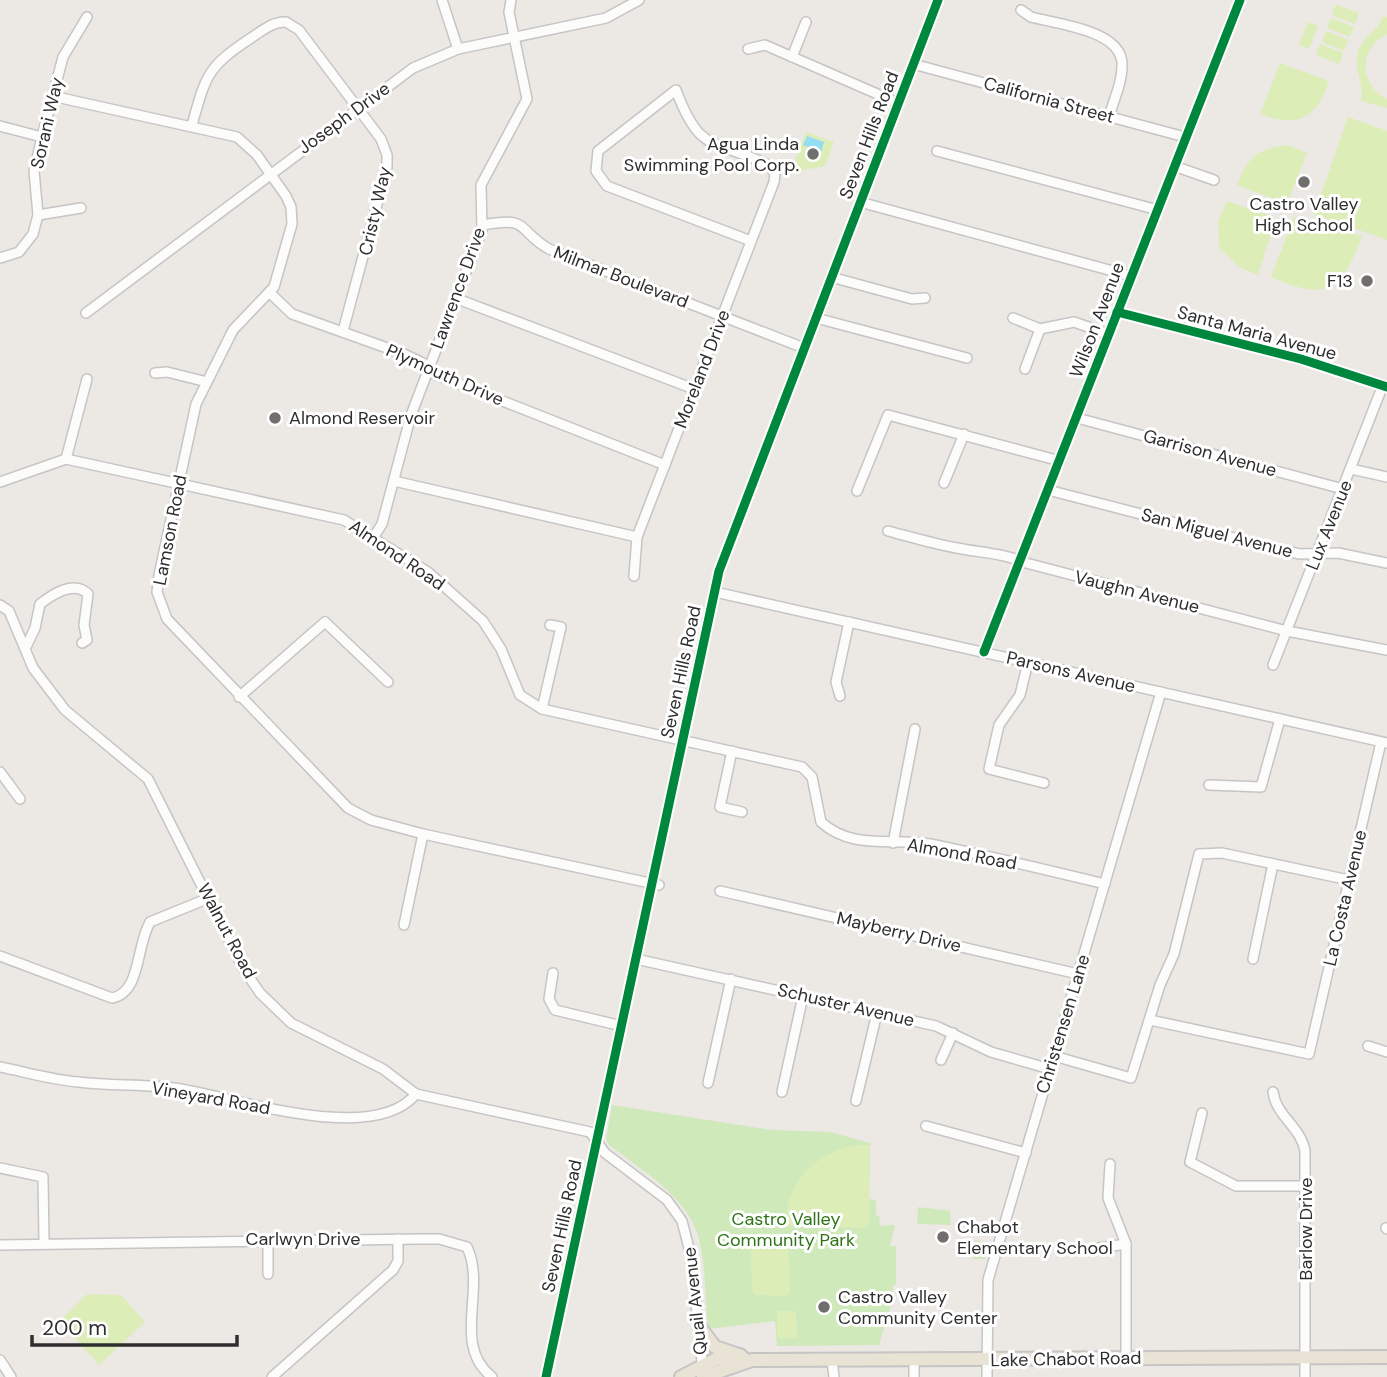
<svg xmlns="http://www.w3.org/2000/svg" width="1387" height="1377" font-family="'DM Sans',sans-serif">
<style>
.green{fill:#d0e9bb}
.pitch{fill:#dcedb8}
.water{fill:#93def2}
.lines{fill:none;stroke-linecap:round;stroke-linejoin:round}
.minor-casing{stroke:#c6c5c5;stroke-width:12}
.major-casing{stroke:#c6c5c4;stroke-width:16}
.minor{stroke:#fcfcfb;stroke-width:9}
.major{stroke:#e9e3d5;stroke-width:12}
.cycleway-casing{stroke:#fff;stroke-width:13}
.cycleway{stroke:#00873e;stroke-width:9}
.poi-dot{fill:#706f6e;stroke:#fff;stroke-width:2.5}
.labels{text-anchor:middle;dominant-baseline:central;stroke-width:6;stroke-linejoin:round;paint-order:stroke}
.street-label{font-size:18px;fill:#2e2e2e;stroke:#fff}
.poi-label{font-size:18px;fill:#2e2e2e;stroke:#fff;text-anchor:start}
.park-label{font-size:18px;fill:#2e7315;stroke:#fff}
</style>
<rect width="100%" height="100%" fill="#ece8e4"/>
<g class="green">
<path d="M612,1105L772,1130L830,1132L870,1143L869,1199L876,1200V1215L879,1216L880,1226L895,1225L890,1246H896V1285H893V1298L879,1345L777,1346L775,1321L708,1329C705,1301 706,1259 697,1232C683,1194 640,1169 609,1145L606,1139Z"/>
<polygon points="918,1207 950,1211 951,1225 917,1224"/>
<polygon points="975,1240 989,1244 985,1259 973,1259"/>
</g>
<g class="pitch">
<polygon points="1336,4 1359,13 1355,24 1332,15"/>
<path d="M1383,16L1387,17V34C1358,48 1359,85 1387,99V108L1361,101C1365,84 1353,70 1358,52C1363,36 1379,31 1383,16Z"/>
<polygon points="1331,18 1354,27 1350,37 1327,28"/>
<polygon points="1308,22 1318,26 1309,49 1299,45"/>
<polygon points="1326,31 1348,40 1344,51 1322,42"/>
<polygon points="1320,44 1343,53 1339,64 1316,55"/>
<path d="M1280,63L1329,81C1316,119 1298,128 1260,114Z"/>
<polygon points="1348,117 1387,131 1387,240 1314,214"/>
<polygon points="806,132 834,142 825,166 790,173"/>
<path d="M1287,145L1307,153L1287,204L1237,185C1249,155 1256,150 1287,145Z"/>
<polygon points="1227,201 1276,218 1258,275 1239,267 1219,248 1218,221"/>
<path d="M1294,217L1362,236C1341,291 1328,302 1271,277Z"/>
<path d="M857,1145H870L869,1225L865,1228L785,1226C786,1182 814,1153 857,1145Z"/>
<polygon points="785,1242 788,1245 790,1291 787,1296 755,1295 752,1291 751,1246 755,1243"/>
<polygon points="87,1294 121,1295 145,1322 99,1365 60,1321"/>
<polygon points="777,1311 796,1311 797,1337 781,1339 777,1336"/>
</g>
<polygon class="water" points="807,136 824,142 821,152 803,145"/>
<g class="lines">
<defs>
<g id="minor">
<polyline points="442,0 458,49"/>
<path d="M1021,10L1031,17C1057,24 1120,30 1122,63C1123,80 1114,100 1109,116"/>
<polyline points="748,49 765,45 898,103"/>
<polyline points="792,57 806,22"/>
<polyline points="913,64 1185,137"/>
<polyline points="52,96 237,137 257,155 286,196 291,207 292,224 274,287 233,330 196,404 159,575 157,592 167,619 348,808 371,820 423,834 659,885"/>
<path d="M192,125C206,75 207,67 251,38C262,31 273,21 286,22L299,30L381,139L387,155V167L343,331"/>
<polyline points="0,126 42,137"/>
<polyline points="937,151 1158,210"/>
<polyline points="1174,166 1214,180"/>
<polyline points="860,202 1131,276"/>
<polyline points="38,215 81,208"/>
<path d="M483,225C531,216 516,230 549,249L804,348"/>
<polyline points="0,258 19,252 33,234 38,215 34,171 42,137 63,57 87,17"/>
<polyline points="831,277 912,299 925,298"/>
<polyline points="269,292 292,314 404,354 423,363 434,374 665,465"/>
<polyline points="455,298 694,389"/>
<polyline points="1117,312 1301,359 1385,386"/>
<polyline points="86,313 413,68 458,49 606,18 639,0"/>
<polyline points="816,318 967,358"/>
<polyline points="1013,318 1040,329 1074,322 1108,334"/>
<polyline points="1025,369 1040,329"/>
<polyline points="155,373 167,372 207,382"/>
<polyline points="1077,418 1343,489"/>
<polyline points="66,459 87,379"/>
<polyline points="1351,469 1387,477"/>
<polyline points="394,481 637,537"/>
<path d="M0,482L66,459L344,520L428,572L483,621L501,649L520,695L542,709L802,767L812,777L821,822C853,851 893,837 930,844C989,856 1047,870 1105,884"/>
<polyline points="944,483 964,434"/>
<polyline points="1048,490 1280,550 1300,554 1338,553 1387,563"/>
<polyline points="857,491 888,415 1060,461"/>
<path d="M888,531C911,537 934,544 957,548C982,553 1003,553 1026,563L1287,631L1387,650"/>
<polyline points="373,538 382,524 411,415 482,230 481,185 527,99 509,12 511,0"/>
<path d="M634,576L637,537L774,182L775,174L770,166C715,138 701,157 676,90L598,151L596,171L607,186L751,241"/>
<polyline points="715,592 1387,743"/>
<polyline points="0,605 9,611 33,668 65,710 148,779 243,968 260,993 291,1023 383,1069 416,1094 590,1132 605,1153 667,1200 682,1221 691,1256 703,1371"/>
<path d="M26,647L35,628L40,604C53,594 74,580 88,594L84,625L87,640L82,643"/>
<polyline points="984,652 1240,0"/>
<polyline points="1028,662 1020,695 999,725 989,769 1044,783"/>
<polyline points="1273,665 1383,385"/>
<polyline points="840,696 836,682 849,622"/>
<polyline points="239,697 325,622 388,682"/>
<polyline points="542,709 561,627 550,625"/>
<polyline points="732,751 720,807 742,812"/>
<polyline points="0,772 20,799"/>
<polyline points="1209,785 1261,787 1280,719"/>
<polyline points="893,843 915,729"/>
<polyline points="720,891 1078,974"/>
<polyline points="404,925 423,834"/>
<path d="M0,956L112,998C141,993 136,946 150,922L209,898"/>
<polyline points="636,959 936,1026 991,1052 1050,1069"/>
<polyline points="1253,959 1273,864"/>
<polyline points="553,973 549,999 555,1010 622,1026"/>
<polyline points="1150,1020 1309,1054 1381,742"/>
<polyline points="1368,1046 1387,1052"/>
<polyline points="1054,1056 1131,1078 1160,985 1174,954 1199,854 1222,853 1349,880"/>
<polyline points="941,1060 953,1033"/>
<path d="M0,1067C26,1072 52,1080 79,1082C110,1086 143,1084 174,1088C233,1096 372,1147 416,1094"/>
<polyline points="708,1083 731,979"/>
<polyline points="782,1092 803,996"/>
<path d="M1273,1092C1276,1116 1301,1127 1305,1151V1377"/>
<polyline points="856,1101 877,1013"/>
<polyline points="1202,1113 1190,1162 1236,1186 1306,1186"/>
<polyline points="926,1126 1026,1153"/>
<polyline points="1110,1164 1108,1198 1126,1244 1126,1358"/>
<polyline points="0,1168 43,1177 44,1242"/>
<polyline points="1386,1228 1387,1229"/>
<polyline points="268,1240 268,1274"/>
<path d="M0,1245L420,1239H439L467,1247C487,1289 451,1345 492,1377"/>
<polyline points="1099,1248 1126,1244"/>
<polyline points="0,1360 11,1377"/>
<polyline points="832,1360 834,1377"/>
<polyline points="272,1377 393,1270 398,1261 398,1239"/>
<polyline points="546,1377 719,571 938,0"/>
<polyline points="914,1377 914,1360"/>
<polyline points="987,1377 988,1280 1161,692"/>
</g>
<g id="major">
<polyline points="699,1326 715,1347 736,1354"/>
<polyline points="681,1377 716,1359 740,1355 745,1360"/>
<polyline points="703,1377 752,1360 1387,1357"/>
</g>
</defs>
<use href="#minor" class="minor-casing"/>
<use href="#major" class="major-casing"/>
<use href="#minor" class="minor"/>
<use href="#major" class="major"/>
<defs>
<g id="cycleway">
<polyline points="1117,312 1301,359 1387,387"/>
<polyline points="984,652 1240,0"/>
<polyline points="546,1377 719,571 938,0"/>
</g>
</defs>
<use href="#cycleway" class="cycleway-casing"/>
<use href="#cycleway" class="cycleway"/>
</g>
<g class="poi-dot">
<circle cx="813" cy="154" r="7"/>
<circle cx="1304" cy="182" r="7"/>
<circle cx="1367" cy="281" r="7"/>
<circle cx="275" cy="418" r="7"/>
<circle cx="943" cy="1237" r="7"/>
<circle cx="824" cy="1307" r="7"/>
</g>
<g class="labels">
<g class="street-label">
<text transform="translate(1049 100) rotate(15)">California Street</text>
<text transform="translate(344 118) rotate(-36)">Joseph Drive</text>
<text transform="translate(47 123) rotate(-77)">Sorani Way</text>
<text transform="translate(869 135) rotate(-69)">Seven Hills Road</text>
<text transform="translate(375 211) rotate(-77)">Cristy Way</text>
<text transform="translate(621 277) rotate(21)">Milmar Boulevard</text>
<text transform="translate(458 288) rotate(-70)">Lawrence Drive</text>
<text transform="translate(1097 320) rotate(-69)">Wilson Avenue</text>
<text transform="translate(1257 333) rotate(15)">Santa Maria Avenue</text>
<text transform="translate(702 369) rotate(-69)">Moreland Drive</text>
<text transform="translate(445 375) rotate(24)">Plymouth Drive</text>
<text transform="translate(1210 453) rotate(15)">Garrison Avenue</text>
<text transform="translate(1329 525) rotate(-68)">Lux Avenue</text>
<text transform="translate(170 530) rotate(-79)">Lamson Road</text>
<text transform="translate(1217 533) rotate(14)">San Miguel Avenue</text>
<text transform="translate(397 555) rotate(34)">Almond Road</text>
<text transform="translate(1137 592) rotate(14)">Vaughn Avenue</text>
<text transform="translate(681 672) rotate(-78)">Seven Hills Road</text>
<text transform="translate(1071 672) rotate(13)">Parsons Avenue</text>
<text transform="translate(962 854) rotate(10)">Almond Road</text>
<text transform="translate(1345 898) rotate(-77)">La Costa Avenue</text>
<text transform="translate(227 931) rotate(62)">Walnut Road</text>
<text transform="translate(899 932) rotate(13)">Mayberry Drive</text>
<text transform="translate(846 1005) rotate(13)">Schuster Avenue</text>
<text transform="translate(1063 1024) rotate(-73)">Christensen Lane</text>
<text transform="translate(211 1098) rotate(10)">Vineyard Road</text>
<text transform="translate(562 1226) rotate(-78)">Seven Hills Road</text>
<text transform="translate(1306 1229) rotate(-90)">Barlow Drive</text>
<text x="303" y="1239">Carlwyn Drive</text>
<text transform="translate(695 1301) rotate(-96)">Quail Avenue</text>
<text transform="translate(1066 1359) rotate(-1)">Lake Chabot Road</text>
</g>
<g class="poi-label">
<text x="799" y="144" text-anchor="end">Agua Linda<tspan x="799" dy="21">Swimming Pool Corp.</tspan></text>
<text x="1304" y="204" text-anchor="middle">Castro Valley<tspan x="1304" dy="21">High School</tspan></text>
<text x="1353" y="281" text-anchor="end">F13</text>
<text x="289" y="418">Almond Reservoir</text>
<text x="957" y="1227">Chabot<tspan x="957" dy="21">Elementary School</tspan></text>
<text x="838" y="1297">Castro Valley<tspan x="838" dy="21">Community Center</tspan></text>
</g>
<g class="park-label">
<text x="786" y="1219">Castro Valley<tspan x="786" dy="21">Community Park</tspan></text>
</g>
</g>
<path d="M32 1335v10h205v-10" fill="none" stroke="#2e2e2e" stroke-width="3.5"/>
<text x="42" y="1335" font-size="21" fill="#2e2e2e" stroke="#ffffff" stroke-width="5" paint-order="stroke">200 m</text>
</svg>
